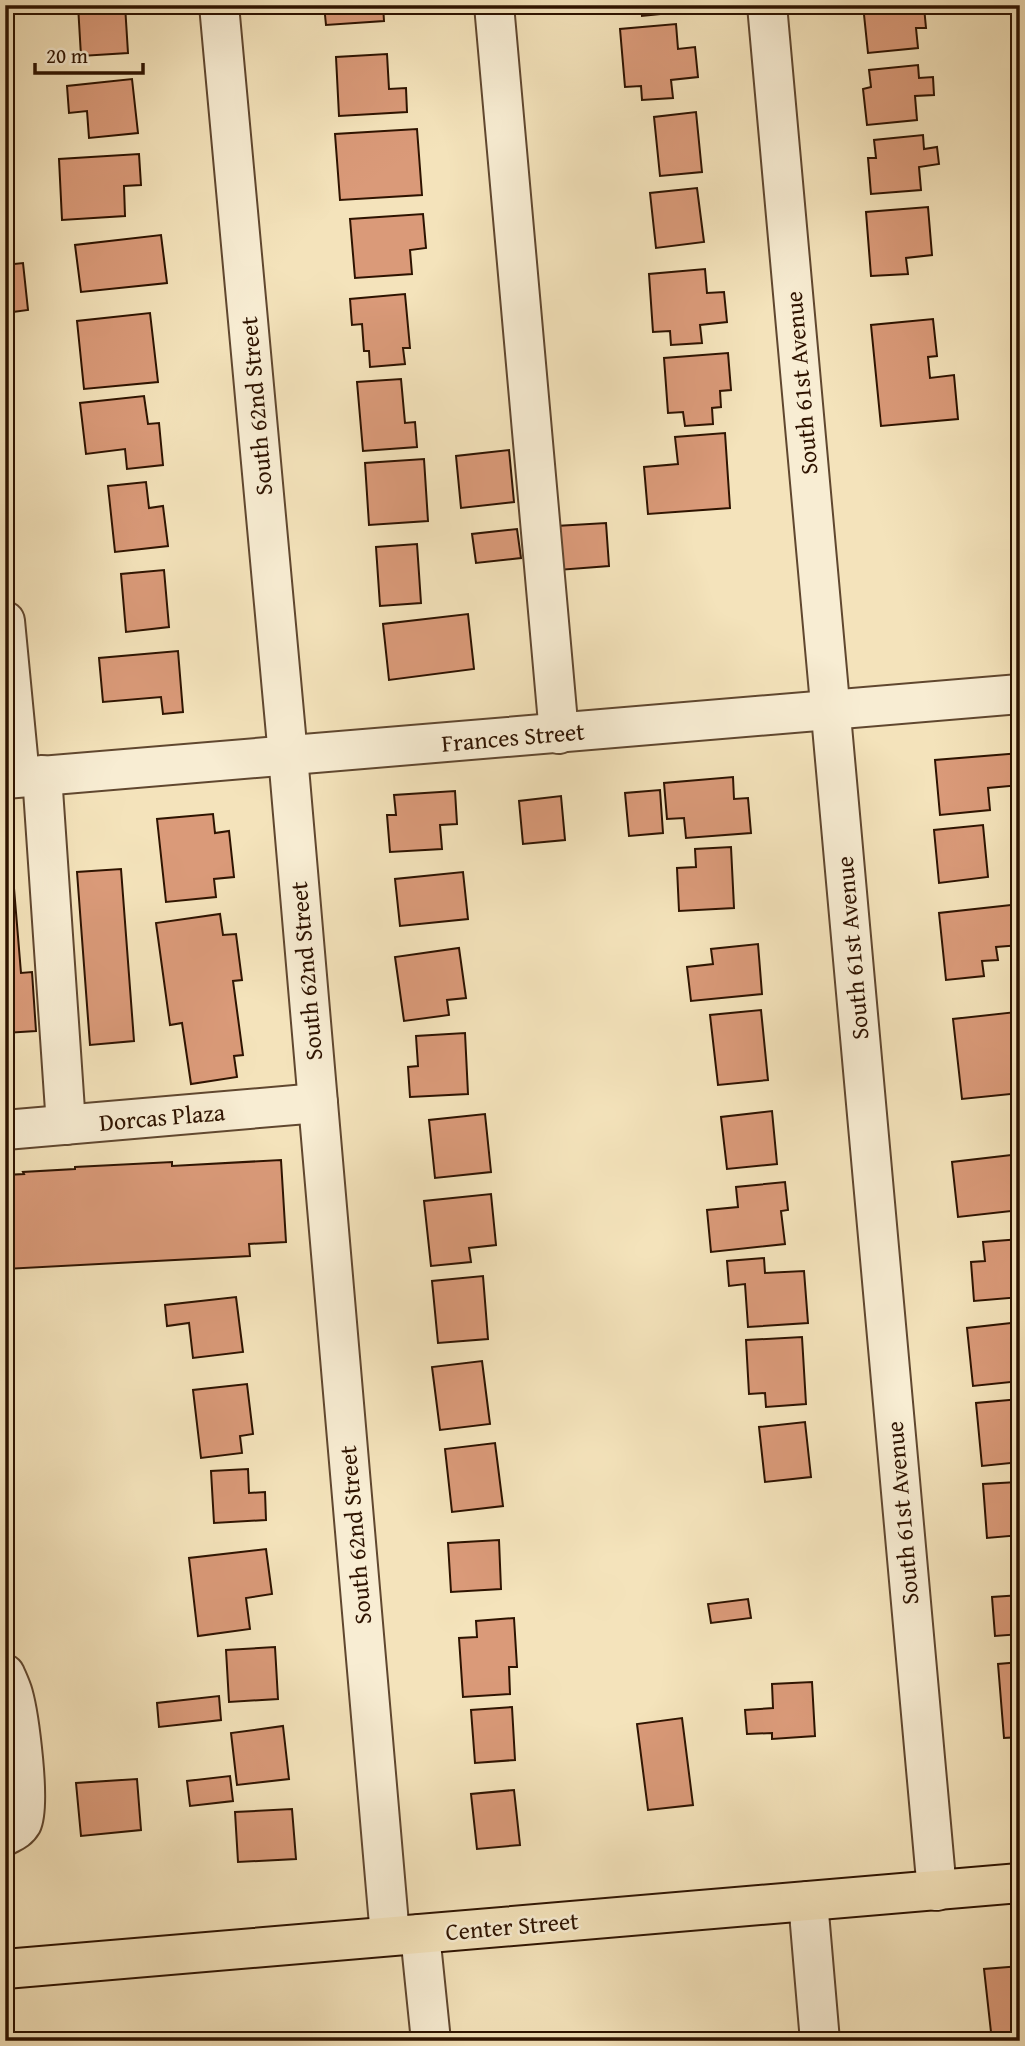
<svg xmlns="http://www.w3.org/2000/svg" width="1025" height="2046" font-family="'Gentium Book Plus',serif">
<style>
.building{fill:#da9a79;stroke:#2e1300;stroke-width:2}
.lines{fill:none;stroke-linecap:round;stroke-linejoin:round}
.minor-casing{stroke:#60472f;stroke-width:42}
.major-casing{stroke:#2e1300;stroke-width:42}
.minor{stroke:#f8edd3;stroke-width:38}
.major{stroke:#f4e3bb;stroke-width:38}
.labels{text-anchor:middle;dominant-baseline:central;stroke-width:5;stroke-linejoin:round;paint-order:stroke}
.street-label{font-size:24px;fill:#2e1300;stroke:#f8edd3}
</style>
<rect width="100%" height="100%" fill="#f4e3bb"/>
<filter id="stains"><feTurbulence type="fractalNoise" baseFrequency=".00286" numOctaves="4"/><feColorMatrix values="0 0 0 0 .2 0 0 0 0 .09 0 0 0 0 .02 0 0 0 .5 -.17"/></filter>
<radialGradient id="worn" r=".72"><stop offset=".6" stop-color="#630" stop-opacity="0"/><stop offset="1" stop-color="#630" stop-opacity=".3"/></radialGradient>
<g class="building">
<polygon points="78,5 125,5 128,53 81,56"/>
<polygon points="324,5 383,5 384,21 326,25"/>
<polygon points="641,5 689,5 689,11 642,16"/>
<polygon points="863,5 924,7 926,28 916,28 918,48 868,53"/>
<polygon points="676,24 678,49 695,47 698,77 671,80 673,98 642,100 641,86 625,87 620,29"/>
<polygon points="387,54 389,89 406,88 407,112 339,116 336,57"/>
<polygon points="918,65 919,78 933,77 934,95 915,96 917,120 867,125 863,89 871,87 869,70"/>
<polygon points="132,79 138,133 89,138 87,111 69,113 67,86"/>
<polygon points="696,112 702,172 660,176 654,117"/>
<polygon points="417,129 422,195 340,200 335,134"/>
<polygon points="923,135 924,149 937,147 939,164 919,167 921,190 871,194 868,158 876,158 874,140"/>
<polygon points="139,154 141,185 124,186 125,216 62,220 59,159"/>
<polygon points="697,188 704,242 656,248 650,193"/>
<polygon points="928,207 932,255 906,258 908,274 871,276 866,212"/>
<polygon points="423,214 426,248 410,250 412,274 355,278 350,219"/>
<polygon points="161,235 167,283 81,292 75,245"/>
<polygon points="23,263 28,310 5,313 5,265"/>
<polygon points="705,269 707,293 724,292 727,322 700,325 702,343 671,345 670,331 653,332 649,274"/>
<polygon points="405,294 410,348 403,348 405,364 370,367 369,351 364,351 362,324 352,325 350,299"/>
<polygon points="150,313 158,382 84,389 77,321"/>
<polygon points="933,319 937,356 928,357 930,378 954,375 958,419 881,426 871,325"/>
<polygon points="728,353 731,390 720,391 721,407 712,408 713,424 685,426 683,412 668,413 664,358"/>
<polygon points="401,379 405,423 415,422 417,447 363,451 357,382"/>
<polygon points="144,396 148,424 159,423 163,465 127,469 125,449 86,454 80,403"/>
<polygon points="725,433 730,508 648,514 644,467 678,464 675,437"/>
<polygon points="509,450 514,502 461,508 456,456"/>
<polygon points="424,459 428,521 369,525 365,463"/>
<polygon points="146,482 149,508 163,506 168,546 115,552 108,486"/>
<polygon points="606,523 609,566 558,570 556,526"/>
<polygon points="517,529 521,558 476,563 472,534"/>
<polygon points="417,544 421,603 380,606 376,547"/>
<polygon points="164,570 169,627 126,632 121,574"/>
<polygon points="468,614 474,669 389,680 383,624"/>
<polygon points="178,651 183,712 163,714 161,697 103,702 99,658"/>
<polygon points="1020,753 1020,785 988,788 990,810 940,815 935,760"/>
<polygon points="733,777 734,799 748,798 751,833 686,838 684,818 667,819 664,783"/>
<polygon points="660,790 663,833 629,836 625,793"/>
<polygon points="455,791 457,824 440,825 442,849 390,852 387,815 396,815 394,795"/>
<polygon points="561,796 565,840 523,844 519,801"/>
<polygon points="213,814 215,833 229,831 234,877 214,879 216,897 166,902 157,819"/>
<polygon points="983,825 988,877 939,883 934,830"/>
<polygon points="731,847 734,908 679,911 677,868 696,867 695,849"/>
<polygon points="11,852 21,973 32,972 36,1031 5,1033 5,853"/>
<polygon points="121,869 134,1041 90,1045 77,872"/>
<polygon points="463,872 468,919 400,926 395,879"/>
<polygon points="1020,904 1020,945 996,947 998,960 982,961 984,976 946,980 939,913"/>
<polygon points="220,914 223,935 236,934 242,980 233,981 243,1055 234,1056 237,1077 191,1084 182,1023 170,1025 156,923"/>
<polygon points="758,944 762,994 691,1001 687,967 713,964 711,949"/>
<polygon points="459,948 466,998 447,1000 449,1015 404,1021 395,957"/>
<polygon points="761,1010 768,1080 718,1085 710,1015"/>
<polygon points="1016,1012 1020,1046 1020,1093 962,1099 953,1019"/>
<polygon points="465,1033 468,1094 410,1097 408,1067 418,1066 416,1036"/>
<polygon points="772,1111 777,1164 727,1169 721,1117"/>
<polygon points="485,1114 491,1172 435,1178 429,1120"/>
<polygon points="1020,1154 1020,1210 958,1217 952,1162"/>
<polygon points="281,1160 286,1242 249,1244 250,1256 5,1269 5,1175 24,1174 23,1172 75,1169 75,1167 172,1162 172,1166"/>
<polygon points="785,1182 788,1210 781,1211 785,1244 711,1252 707,1210 738,1207 736,1187"/>
<polygon points="491,1194 496,1245 469,1248 471,1262 431,1266 424,1201"/>
<polygon points="1020,1239 1020,1297 974,1301 971,1262 985,1261 983,1242"/>
<polygon points="764,1258 765,1273 804,1271 808,1323 748,1327 745,1284 729,1286 727,1261"/>
<polygon points="483,1276 488,1339 438,1343 432,1281"/>
<polygon points="236,1297 243,1352 193,1358 189,1323 167,1326 165,1305"/>
<polygon points="1020,1322 1020,1381 973,1386 967,1328"/>
<polygon points="802,1337 806,1404 766,1407 765,1393 749,1394 746,1340"/>
<polygon points="482,1361 490,1424 440,1430 432,1367"/>
<polygon points="247,1384 253,1434 240,1436 242,1453 201,1458 193,1390"/>
<polygon points="1020,1399 1020,1462 982,1466 976,1403"/>
<polygon points="805,1422 811,1477 765,1482 759,1427"/>
<polygon points="495,1443 503,1506 452,1512 445,1449"/>
<polygon points="248,1469 249,1493 265,1492 266,1520 214,1523 211,1471"/>
<polygon points="1020,1482 1020,1535 987,1538 983,1484"/>
<polygon points="499,1540 501,1589 451,1592 448,1543"/>
<polygon points="266,1549 272,1594 246,1598 250,1629 198,1636 189,1558"/>
<polygon points="1020,1595 1020,1634 995,1636 992,1597"/>
<polygon points="748,1599 751,1618 711,1623 708,1604"/>
<polygon points="514,1618 517,1667 509,1667 510,1694 463,1697 459,1638 477,1637 476,1621"/>
<polygon points="275,1647 278,1699 229,1702 226,1650"/>
<polygon points="1020,1662 1020,1737 1004,1738 998,1664"/>
<polygon points="812,1682 815,1736 772,1739 772,1733 747,1734 745,1710 773,1708 772,1684"/>
<polygon points="219,1696 221,1720 159,1727 157,1703"/>
<polygon points="512,1707 515,1760 475,1763 471,1710"/>
<polygon points="682,1718 693,1805 648,1810 637,1724"/>
<polygon points="283,1726 289,1779 237,1785 231,1733"/>
<polygon points="230,1776 233,1801 190,1806 187,1781"/>
<polygon points="137,1779 141,1830 81,1836 76,1783"/>
<polygon points="514,1790 520,1845 477,1849 471,1794"/>
<polygon points="292,1809 296,1859 238,1862 235,1812"/>
<polygon points="1020,1966 1020,2041 992,2041 984,1969"/>
</g>
<g class="lines">
<defs>
<g id="minor">
<polyline points="219,5 288,756 390,1936"/>
<polyline points="494,5 559,734"/>
<polyline points="767,5 937,1891"/>
<polyline points="5,621 20,777"/>
<polyline points="42,775 66,1125"/>
<polyline points="5,779 1020,694"/>
<polyline points="5,1130 318,1103"/>
<path d="M5,1674C8,1681 11,1687 13,1694C19,1715 31,1805 22,1823C18,1830 12,1832 5,1836"/>
<polyline points="808,1901 820,2041"/>
<polyline points="420,1934 431,2041"/>
</g>
<polyline id="major" points="5,1969 1020,1883"/>
</defs>
<use href="#minor" class="minor-casing"/>
<use href="#major" class="major-casing"/>
<use href="#minor" class="minor"/>
<use href="#major" class="major"/>
</g>
<g class="labels">
<g class="street-label">
<text transform="translate(801 383) rotate(-95)">South 61st Avenue</text>
<text transform="translate(256 406) rotate(-95)">South 62nd Street</text>
<text transform="translate(513 737) rotate(-5)">Frances Street</text>
<text transform="translate(852 948) rotate(-95)">South 61st Avenue</text>
<text transform="translate(306 971) rotate(-95)">South 62nd Street</text>
<text transform="translate(162 1117) rotate(-5)">Dorcas Plaza</text>
<text transform="translate(902 1513) rotate(-95)">South 61st Avenue</text>
<text transform="translate(355 1535) rotate(-95)">South 62nd Street</text>
<text transform="translate(512 1926) rotate(-5)">Center Street</text>
</g>
</g>
<rect width="1025" height="2046" fill="none" stroke="#f4e3bb" stroke-width="28"/>
<rect x="7" y="7" width="1011" height="2032" fill="none" stroke="#2e1300" stroke-width="3.5"/>
<rect x="14" y="14" width="997" height="2018" fill="none" stroke="#2e1300" stroke-width="2"/>
<path d="M35 63v10h108v-10" fill="none" stroke="#2e1300" stroke-width="3.5"/>
<text x="46" y="63" font-size="21" fill="#2e1300" stroke="#f8edd3" stroke-width="5" paint-order="stroke">20 m</text>
<rect width="100%" height="100%" filter="url(#stains)"/>
<rect width="100%" height="100%" fill="url(#worn)"/>
</svg>
